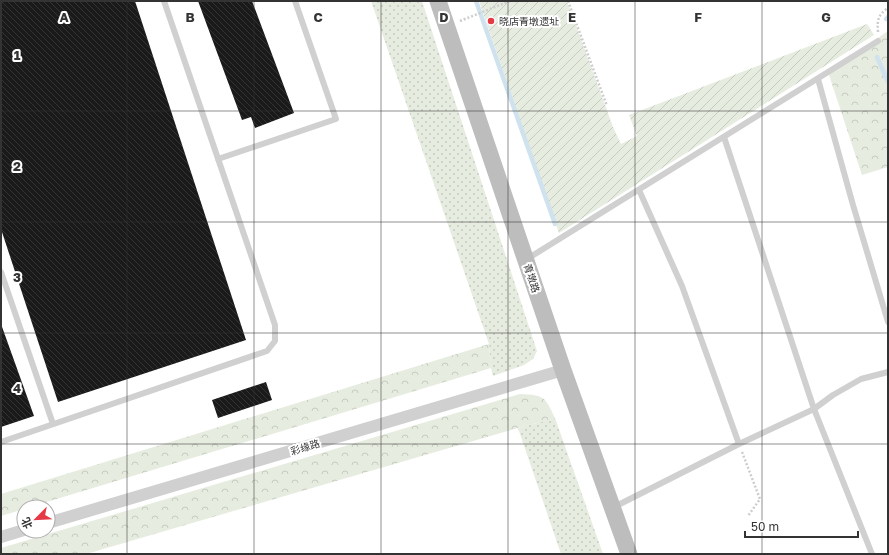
<svg xmlns="http://www.w3.org/2000/svg" width="889" height="555" font-family="'Golos Text','Noto Sans SC',sans-serif">
<style>
.grass{fill:url(#grass-dots)}
.forest{fill:url(#forest-crowns)}
.garden{fill:url(#garden-furrows)}
.lines{fill:none;stroke-linecap:round;stroke-linejoin:round}
.stream{stroke:#cfe2ee;stroke-width:4.5}
.building{fill:url(#building-back-hatch)}
.path{stroke:#cdcdcd;stroke-width:2.5;stroke-dasharray:2 2;stroke-linecap:butt}
.lane{stroke:#d0d0d0;stroke-width:6}
.street{stroke:#d0d0d0;stroke-width:12}
.secondary{stroke:#bdbdbd;stroke-width:17}
.grid{fill:none;stroke:#333;stroke-width:1;stroke-opacity:0.55}
.poi-dot{fill:#e63946;stroke:#fff;stroke-width:1.5}
.labels{text-anchor:middle;dominant-baseline:central;stroke-width:4;stroke-linejoin:round;paint-order:stroke}
.poi-label{font-size:10px;fill:#333;stroke:#fff;text-anchor:start}
.street-label{font-size:10px;fill:#333;stroke:#fff}
.grid-label{font-size:13px;text-anchor:middle;font-weight:bold;fill:#333;stroke:#fff;stroke-width:4;stroke-linejoin:round;paint-order:stroke}
</style>
<defs>
<pattern id="grass-dots" width="8" height="8" patternUnits="userSpaceOnUse"><rect width="8" height="8" fill="#e6ecdf"/><path d="M2 2h.1M6 6h.1" fill="none" stroke="#c6cbc0" stroke-width="1.8" stroke-linecap="round"/></pattern>
<pattern id="forest-crowns" width="20" height="18" patternUnits="userSpaceOnUse"><rect width="20" height="18" fill="#e6ecdf"/><path d="M2 6a3 3 0 1 1 6 0M12 15a3 3 0 1 1 6 0" fill="none" stroke="#c6cbc0"/></pattern>
<pattern id="garden-furrows" width="10" height="10" patternUnits="userSpaceOnUse"><rect width="10" height="10" fill="#e6ecdf"/><path d="M-1 1l2-2M0 10L10 0M9 11l2-2" fill="none" stroke="#c6cbc0"/></pattern>
<pattern id="building-back-hatch" width="6" height="6" patternUnits="userSpaceOnUse"><rect width="6" height="6" fill="#1a1a1a"/><path d="M-1 5l2 2M0 0l6 6M5-1l2 2" fill="none" stroke="#333"/></pattern>
</defs>
<rect width="100%" height="100%" fill="#fff"/>
<g class="grass">
<polygon points="371,1 422,1 537,351 533,359 524,365 493,376 491,368 489,344"/>
<polygon points="555,418 603,554 561,554 518,428"/>
</g>
<g class="forest">
<polygon points="888,31 888,167 862,175 828,72"/>
<polygon points="489,344 491,368 30,507 24,507 24,509 1,516 1,494"/>
<path d="M520,394C545,395 545,397 555,418L518,428L86,554H1V548Z"/>
</g>
<polygon class="garden" points="479,1 567,1 613,127 621,144 637,136 629,115 867,24 874,35 559,233"/>
<g class="lines">
<g class="stream">
<polyline points="476,1 555,224"/>
<polyline points="886,19 888,17"/>
<polyline points="877,57 888,82"/>
</g>
</g>
<g class="building">
<polygon points="1,1 135,1 246,340 58,402 1,229"/>
<polygon points="198,1 252,1 294,113 255,128 251,117 242,120"/>
<polygon points="1,324 34,416 1,427"/>
<polygon points="266,382 272,400 218,418 212,400"/>
</g>
<g class="lines">
<g class="path">
<polyline points="568,1 607,106"/>
<polyline points="460,21 510,1"/>
<path d="M878,32C877,20 878,15 888,8"/>
<polyline points="742,452 760,499 748,516"/>
</g>
<g class="lane">
<polyline points="818,79 853,205 888,322"/>
<polyline points="724,137 814,409 872,554"/>
<polyline points="218,159 336,119 295,1"/>
<polyline points="639,190 682,286 739,444"/>
<polyline points="527,259 878,41"/>
<polyline points="1,272 53,424"/>
<polyline points="1,442 267,351 275,341 275,325 164,1"/>
<polyline points="614,507 739,444 814,409 833,395 861,379 888,372"/>
</g>
<g class="street">
<polyline points="48,523 563,370"/>
<polyline points="1,537 24,530"/>
</g>
<polyline class="secondary" points="438,1 563,370 629,554"/>
</g>
<path class="grid" d="M127,1V554M254,1V554M381,1V554M508,1V554M635,1V554M762,1V554M1,111H888M1,222H888M1,333H888M1,444H888"/>
<circle class="poi-dot" cx="491" cy="21" r="4"/>
<g class="labels">
<g class="poi-label">
<text x="499" y="21">晓店青墩遗址</text>
</g>
<g class="street-label">
<text transform="translate(532 278) rotate(72)">青墩路</text>
<text transform="translate(305 447) rotate(-17)">彩缘路</text>
</g>
</g>
<g class="grid-label">
<text x="64" y="22">A</text>
<text x="190" y="22">B</text>
<text x="318" y="22">C</text>
<text x="444" y="22">D</text>
<text x="572" y="22">E</text>
<text x="698" y="22">F</text>
<text x="826" y="22">G</text>
<text x="17" y="60">1</text>
<text x="17" y="171">2</text>
<text x="17" y="282">3</text>
<text x="17" y="393">4</text>
</g>
<rect width="889" height="555" fill="none" stroke="#333333" stroke-width="4"/>
<g transform="translate(36 519) rotate(246)"><circle r="19" fill="#ffffff" stroke="#adadad"/>
<path d="M0-3L7 15L0 10L-7 15Z" fill="#e63946"/>
<text y="-6" font-size="11" font-weight="bold" text-anchor="middle" fill="#333333">北</text>
</g>
<path d="M745 531v6h113v-6" fill="none" stroke="#333333" stroke-width="2"/>
<text x="751" y="531" font-size="12" fill="#333333" stroke="#ffffff" stroke-width="3" paint-order="stroke">50 m</text>
</svg>
